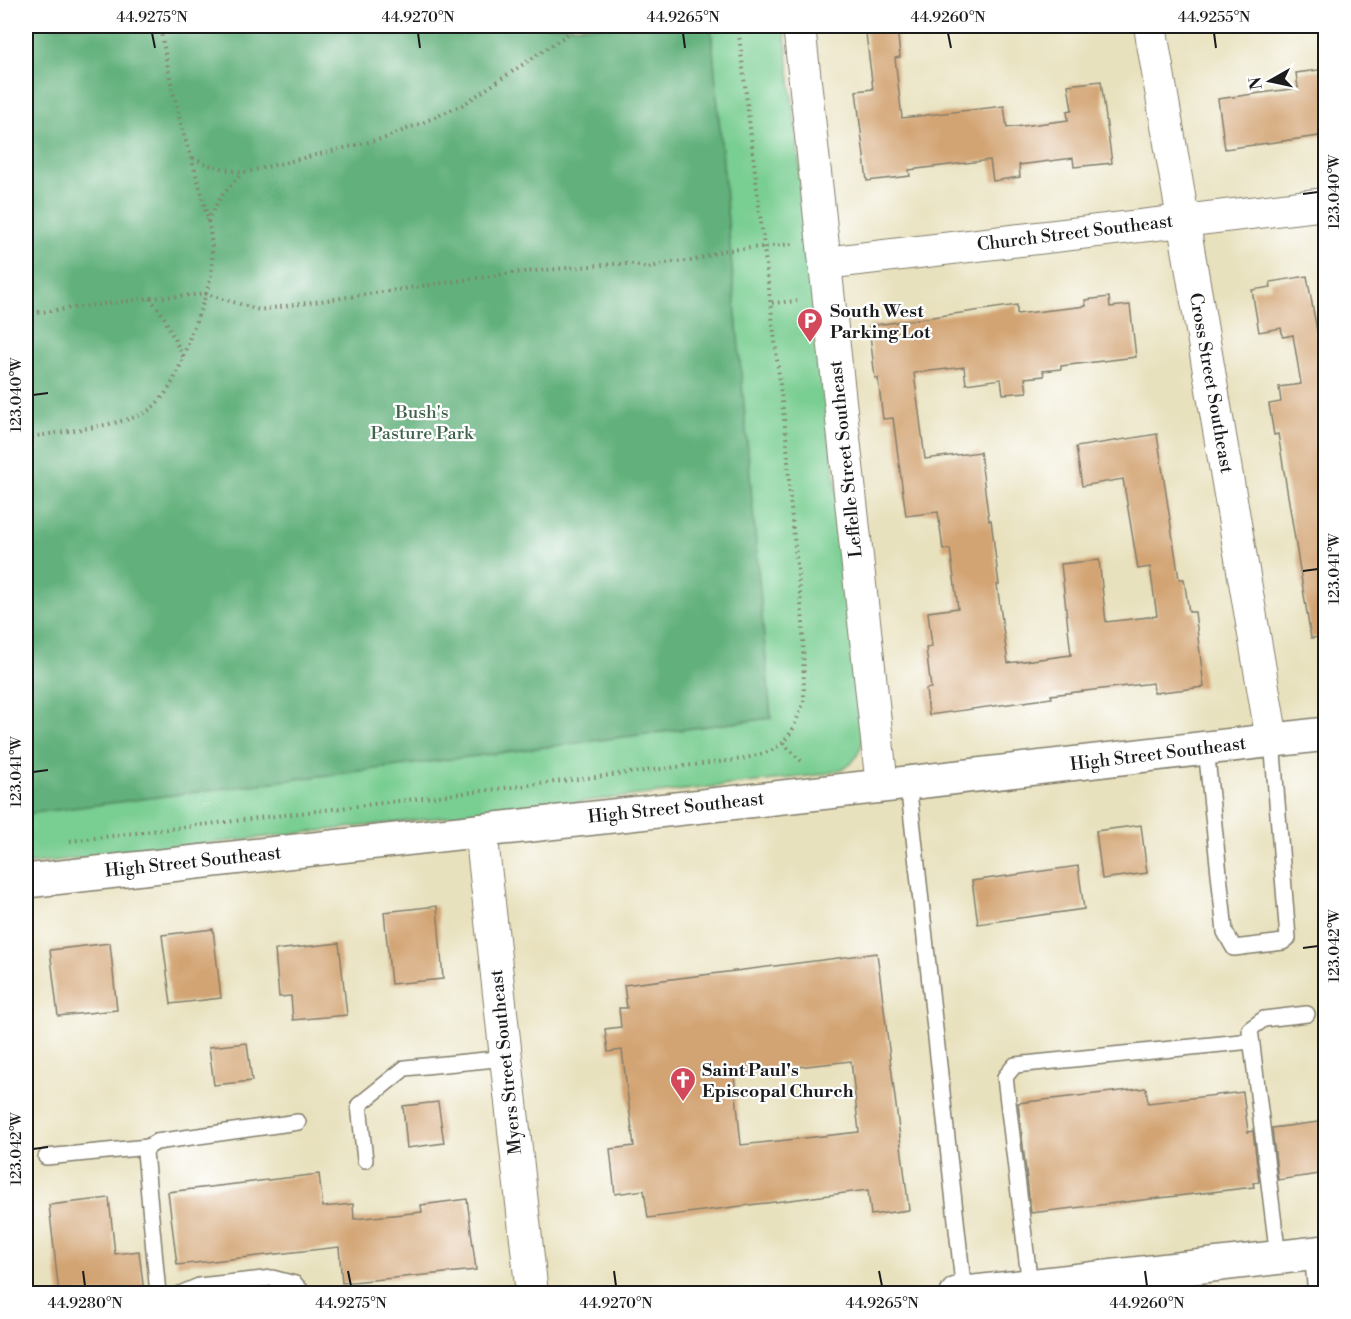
<svg xmlns="http://www.w3.org/2000/svg" width="1351" height="1319" font-family="'Libre Bodoni',serif">
<style>
.green{fill:#79ce92;stroke:#4a7557;stroke-width:1.5}
.forest{fill:#62b17c;stroke:#3f664c;stroke-width:1.5}
.building{fill:#d3a473;fill-rule:evenodd}
.lines{fill:none;stroke-linecap:round;stroke-linejoin:round}
.service-casing{stroke:#827e6c;stroke-width:18}
.minor-casing{stroke:#827e6c;stroke-width:34}
.tertiary-casing{stroke:#827e6c;stroke-width:36}
.primary-casing{stroke:#827e6c;stroke-width:36}
.path{stroke:#827e6c;stroke-width:4;stroke-dasharray:1.5 4.5;stroke-linecap:butt}
.service{stroke:#fff;stroke-width:15}
.minor{stroke:#fff;stroke-width:32}
.tertiary{stroke:#fff;stroke-width:33}
.primary{stroke:#fff;stroke-width:33}
.ticks{fill:none;stroke:#1c1c1c;stroke-width:2}
.labels{text-anchor:middle;dominant-baseline:central;stroke-width:4.5;stroke-linejoin:round;paint-order:stroke}
.street-label{font-size:18px;fill:#1c1c1c;stroke:#fff}
.poi-label{font-size:18px;font-weight:bold;fill:#1c1c1c;stroke:#fff;text-anchor:start}
.park-label{font-size:18px;fill:#41634b;stroke:#fff}
.neatline{fill:none;stroke:#1c1c1c;stroke-width:2}
.ticks-label{font-size:15px;text-anchor:middle;fill:#1c1c1c}
</style>
<rect width="100%" height="100%" fill="#fff"/>
<filter id="ink" filterUnits="userSpaceOnUse"><feTurbulence type="fractalNoise" baseFrequency=".0167" numOctaves="2"/><feDisplacementMap in="SourceGraphic" scale="12" xChannelSelector="R" yChannelSelector="G"/><feConvolveMatrix kernelMatrix="1 2 1 2 8 2 1 2 1" color-interpolation-filters="sRGB"/></filter>
<filter id="wash" filterUnits="userSpaceOnUse"><feTurbulence type="fractalNoise" baseFrequency=".008" numOctaves="4" result="noise"/><feDisplacementMap in="SourceGraphic" scale="24" xChannelSelector="R" yChannelSelector="G"/><feGaussianBlur stdDeviation="1.35" result="paint"/><feColorMatrix in="noise" values="0 0 0 0 0 0 0 0 0 0 0 0 0 0 0 0 0 1.4 0 .05"/><feComposite in="paint" operator="in"/></filter>
<g filter="url(#wash)">
<rect width="100%" height="100%" fill="#e8e1bd"/>
<path class="green" d="M26,26H784L864,733C859,764 848,770 818,775L26,864Z"/>
<polygon class="forest" points="26,26 711,26 771,718 26,814"/>
<g id="blocks">
<g class="building">
<polygon points="865,26 897,26 900,57 895,58 902,118 1004,106 1007,128 1068,120 1067,111 1072,110 1068,85 1101,81 1112,163 1074,167 1073,158 1019,165 1020,177 993,181 990,160 909,170 910,176 867,181 856,91 873,89"/>
<polygon points="1326,69 1326,135 1225,149 1218,99 1298,88 1296,73"/>
<polygon points="1307,276 1326,380 1326,637 1311,638 1278,434 1274,435 1269,404 1281,402 1279,387 1301,384 1293,335 1283,337 1281,328 1259,332 1252,290 1271,287 1270,282"/>
<polygon points="1109,297 1110,307 1130,305 1136,357 1061,366 1061,369 1043,371 1044,376 1025,378 1027,392 1003,394 1001,379 966,384 964,367 914,373 925,459 980,452 989,521 991,520 999,585 997,585 1008,663 1071,655 1061,564 1099,560 1106,622 1157,616 1150,567 1138,569 1123,479 1082,486 1076,447 1157,434 1179,579 1184,579 1189,612 1195,612 1204,687 1154,693 1153,683 1051,695 1052,698 929,715 926,689 931,688 926,648 932,647 928,612 958,608 950,549 943,550 938,512 906,516 893,418 883,419 878,378 875,378 869,326 1017,305 1017,314 1086,306 1085,300"/>
<polygon points="1141,825 1147,873 1102,879 1096,831"/>
<polygon points="1078,866 1084,909 978,924 972,881"/>
<polygon points="437,906 443,979 391,984 384,912"/>
<polygon points="213,929 221,998 171,1004 162,935"/>
<polygon points="110,943 117,1010 58,1016 50,950"/>
<polygon points="339,943 347,1015 293,1020 291,996 279,997 275,950"/>
<path d="M877,953L909,1210L871,1215L868,1190L648,1218L644,1190L615,1194L610,1149L634,1146L622,1050L608,1052L605,1029L621,1027L619,1008H627L624,985ZM851,1061L859,1132L741,1145L734,1074Z"/>
<polygon points="247,1043 252,1081 214,1085 209,1047"/>
<polygon points="1146,1088 1148,1103 1243,1092 1248,1132 1253,1131 1259,1182 1253,1183 1254,1187 1031,1213 1018,1103"/>
<polygon points="438,1102 444,1143 407,1148 403,1106"/>
<polygon points="1326,1121 1326,1173 1278,1180 1272,1128"/>
<polygon points="319,1174 323,1207 353,1204 354,1219 422,1212 421,1205 467,1199 476,1270 342,1283 339,1247 177,1265 168,1192"/>
<polygon points="109,1198 115,1254 139,1251 144,1293 59,1293 49,1205"/>
</g>
</g>
</g>
<g filter="url(#ink)">
<use href="#blocks" fill-opacity="0" stroke="#827e6c" stroke-width="1.5"/>
<g class="lines">
<defs>
<g id="service">
<polyline points="1206,748 1225,932 1234,948 1283,942 1288,938 1272,740"/>
<polyline points="908,783 964,1293"/>
<polyline points="46,1157 148,1147"/>
<polyline points="365,1160 359,1105 405,1068 506,1058"/>
<polyline points="1312,1253 1316,1294"/>
<polyline points="1278,1257 1250,1029 1264,1019 1307,1014"/>
<polyline points="1030,1286 1005,1077 1015,1065 1251,1041"/>
<polyline points="158,1294 145,1152 148,1147 156,1142 298,1122"/>
<polyline points="180,1294 199,1286 272,1278 295,1284 304,1294"/>
</g>
<g id="minor">
<polyline points="799,26 882,786"/>
<polyline points="1150,26 1272,740"/>
<polyline points="825,263 1326,204"/>
<polyline points="481,830 532,1294"/>
</g>
<polyline id="tertiary" points="26,881 882,786 1326,734"/>
<polyline id="primary" points="957,1294 1326,1252"/>
</defs>
<use href="#service" class="service-casing"/>
<use href="#minor" class="minor-casing"/>
<use href="#tertiary" class="tertiary-casing"/>
<use href="#primary" class="primary-casing"/>
<g class="path">
<polyline points="193,158 209,165 242,173 385,138 424,122 464,104 580,26"/>
<polyline points="207,221 222,195 242,173"/>
<polyline points="150,298 163,315 183,357"/>
<polyline points="772,303 797,301"/>
<polyline points="26,314 150,298 207,294 259,310 512,273 613,264 632,264 648,268 670,262 692,261 721,251 792,244"/>
<path d="M26,438C55,432 122,426 146,412C169,398 180,368 188,343C196,317 210,293 212,265C215,225 193,168 182,128C173,94 166,60 160,26"/>
<polyline points="783,743 801,761"/>
<polyline points="70,841 743,759 771,751 783,743 792,731 804,702 803,623 790,499 787,444 738,26"/>
</g>
<use href="#service" class="service"/>
<use href="#minor" class="minor"/>
<use href="#tertiary" class="tertiary"/>
<use href="#primary" class="primary"/>
</g>
</g>
<path class="ticks" d="M152,33L155,48M418,33L420,48M683,33L685,48M948,33L951,48M1214,33L1216,48M1303,194L1318,192M33,395L48,393M1303,571L1318,569M33,772L48,770M1303,948L1318,946M33,1149L48,1147M83,1271L85,1286M348,1271L351,1286M614,1271L616,1286M879,1271L882,1286M1145,1271L1147,1286"/>
<defs>
<symbol id="parking-pin" viewBox="-11 -11 22 30"><path d="M0 17L-7.5 6A9.5 9.5 0 1 1 7.5 6Z" fill="#d1495b" stroke="#fff"/><path d="M-3.5-5.5H1a3.5 3.5 0 0 1 0 7H-1V5.5H-3.5ZM-1-3.4V-.6H.8a1.4 1.4 0 0 0 0-2.8Z" fill="#fff"/></symbol>
<symbol id="church-pin" viewBox="-11 -11 22 30"><path d="M0 17L-7.5 6A9.5 9.5 0 1 1 7.5 6Z" fill="#d1495b" stroke="#fff"/><path d="M-1.2-6h2.4v3.5h3.3v2.4h-3.3V6h-2.4V-.1h-3.3v-2.4h3.3Z" fill="#fff"/></symbol>
</defs>
<g fill-rule="evenodd">
<use href="#parking-pin" x="795" y="306" width="30" height="40"/>
<use href="#church-pin" x="668" y="1065" width="30" height="40"/>
</g>
<g class="labels">
<g class="street-label">
<text transform="translate(1075 233) rotate(-7)">Church Street Southeast</text>
<text transform="translate(1211 383) rotate(80)">Cross Street Southeast</text>
<text transform="translate(846 459) rotate(-96)">Leffelle Street Southeast</text>
<text transform="translate(1158 754) rotate(-7)">High Street Southeast</text>
<text transform="translate(676 808) rotate(-6)">High Street Southeast</text>
<text transform="translate(193 862) rotate(-6)">High Street Southeast</text>
<text transform="translate(506 1062) rotate(-96)">Myers Street Southeast</text>
</g>
<g class="poi-label">
<text x="830" y="311">South West<tspan x="830" dy="21">Parking Lot</tspan></text>
<text x="702" y="1070">Saint Paul's<tspan x="702" dy="21">Episcopal Church</tspan></text>
</g>
<g class="park-label">
<text x="422" y="412">Bush's<tspan x="422" dy="21">Pasture Park</tspan></text>
</g>
</g>
<rect width="1351" height="1319" fill="none" stroke="#fff" stroke-width="66"/>
<g transform="translate(1270 81) rotate(261)" stroke="#ffffff" stroke-width="4.5" paint-order="stroke">
<path d="M0-4.5L10 22L0 15L-10 22Z" fill="#1c1c1c"/>
<text y="-9" font-size="16" font-weight="bold" text-anchor="middle" fill="#1c1c1c">N</text>
</g>
<rect x="33" y="33" width="1285" height="1253" class="neatline"/>
<g class="ticks-label">
<text x="152" y="22">44.9275°N</text>
<text x="418" y="22">44.9270°N</text>
<text x="683" y="22">44.9265°N</text>
<text x="948" y="22">44.9260°N</text>
<text x="1214" y="22">44.9255°N</text>
<text transform="translate(1334 192) rotate(-90)" y="5">123.040°W</text>
<text transform="translate(16 395) rotate(-90)" y="5">123.040°W</text>
<text transform="translate(1334 569) rotate(-90)" y="5">123.041°W</text>
<text transform="translate(16 772) rotate(-90)" y="5">123.041°W</text>
<text transform="translate(1334 946) rotate(-90)" y="5">123.042°W</text>
<text transform="translate(16 1149) rotate(-90)" y="5">123.042°W</text>
<text x="85" y="1308">44.9280°N</text>
<text x="351" y="1308">44.9275°N</text>
<text x="616" y="1308">44.9270°N</text>
<text x="882" y="1308">44.9265°N</text>
<text x="1147" y="1308">44.9260°N</text>
</g>
</svg>
